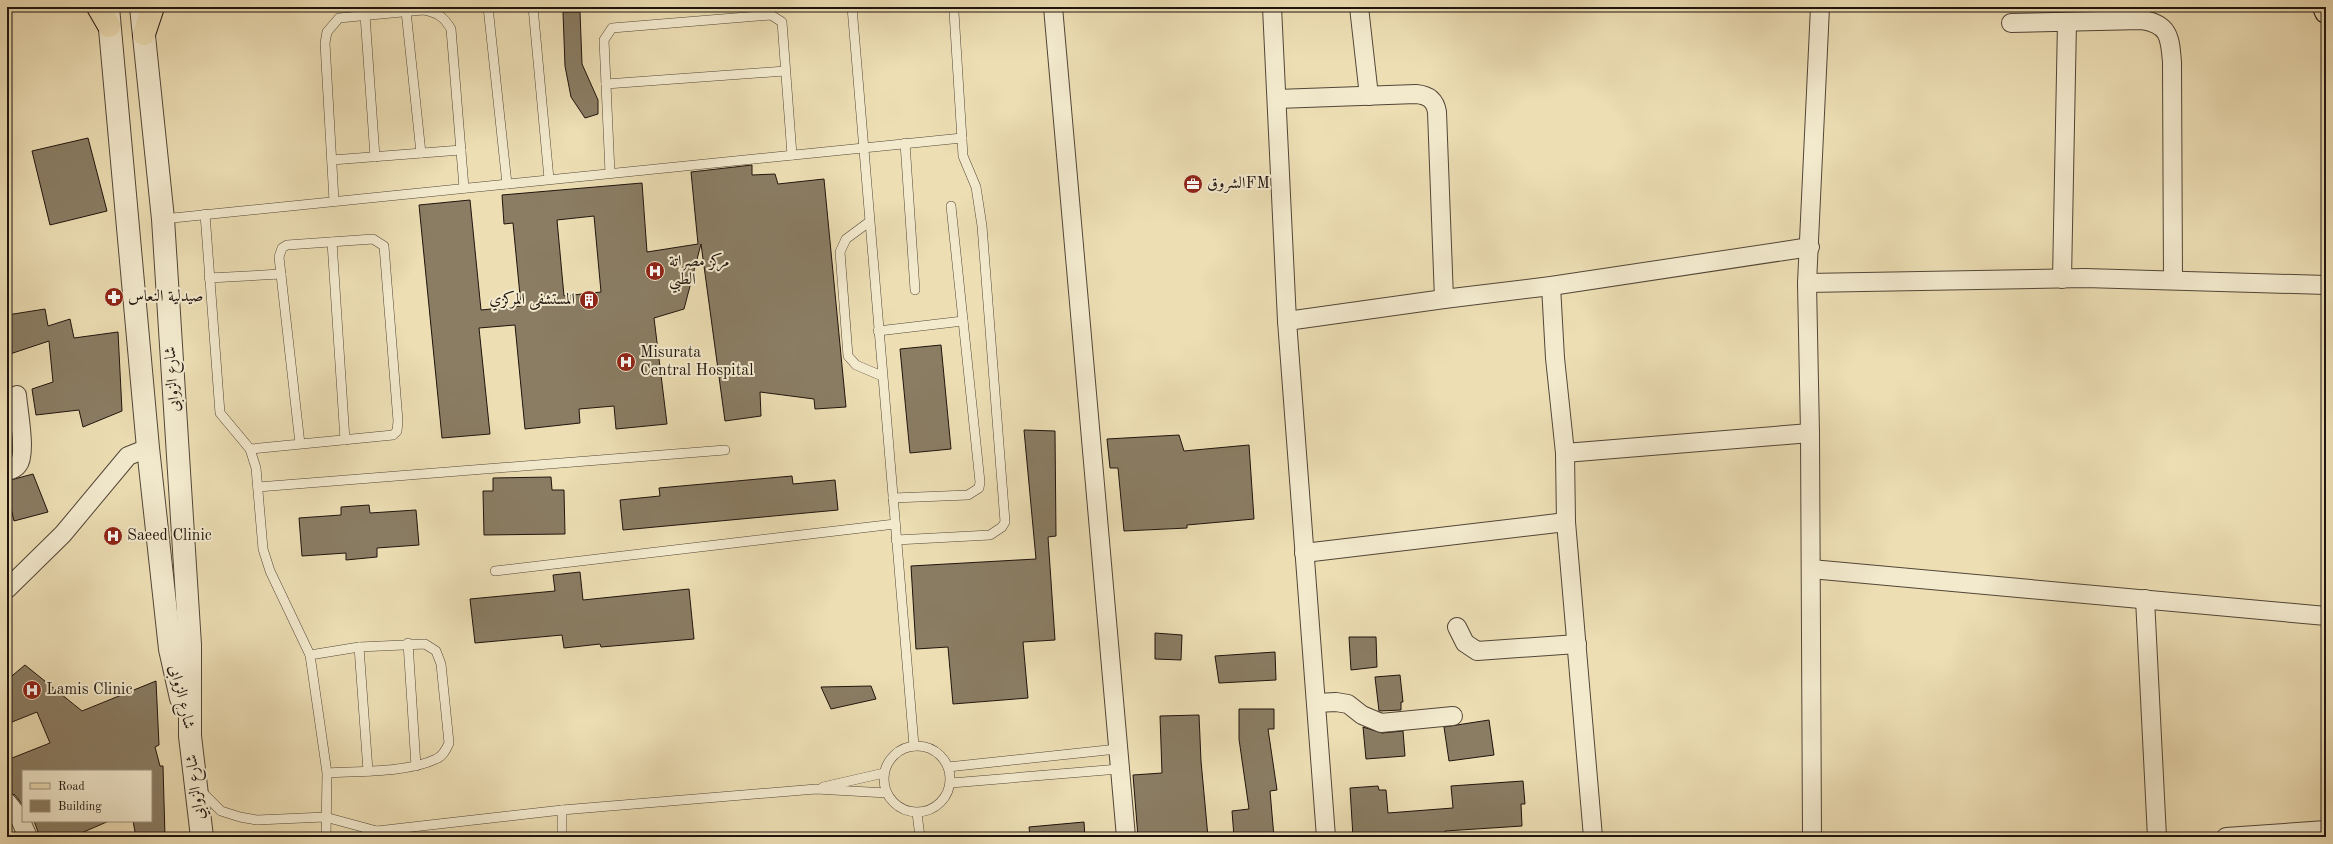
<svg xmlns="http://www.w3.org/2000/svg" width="2333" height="844" font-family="'Old Standard TT',Amiri,serif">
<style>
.building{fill:#8a7d64;stroke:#1f140d;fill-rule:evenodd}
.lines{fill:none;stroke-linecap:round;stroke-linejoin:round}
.service-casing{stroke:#524637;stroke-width:10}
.minor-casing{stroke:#524637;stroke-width:20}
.tertiary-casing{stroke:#524637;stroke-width:24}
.primary-casing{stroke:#1f140d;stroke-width:24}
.service{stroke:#f3eace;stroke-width:9}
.minor{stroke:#f3eace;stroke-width:18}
.tertiary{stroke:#f3eace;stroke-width:22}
.primary{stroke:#eddeb4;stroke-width:22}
.labels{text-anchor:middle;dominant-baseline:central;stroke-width:4;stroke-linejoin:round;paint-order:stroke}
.poi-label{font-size:16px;fill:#1f140d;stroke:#f3eace;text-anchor:start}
.street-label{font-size:16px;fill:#1f140d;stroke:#f3eace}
</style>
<rect width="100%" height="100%" fill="#eddeb4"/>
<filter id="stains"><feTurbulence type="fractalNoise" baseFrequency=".005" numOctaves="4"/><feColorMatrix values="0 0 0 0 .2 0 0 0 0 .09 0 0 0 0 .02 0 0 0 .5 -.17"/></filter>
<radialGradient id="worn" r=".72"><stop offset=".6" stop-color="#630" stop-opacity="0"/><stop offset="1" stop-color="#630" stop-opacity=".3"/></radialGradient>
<g class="building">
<polygon points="563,12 580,12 582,64 598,100 598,114 585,118 571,97 565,66"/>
<polygon points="88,138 107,211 50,225 32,151"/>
<path d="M752,165V175L775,174L778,184L824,179L846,407L815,409L814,399L760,392L761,416L725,421L701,244L684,309L654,318L667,424L616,429L614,406L579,409L580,423L525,429L515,325L479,328L490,434L442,438L419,205L470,200L481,310L521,306L513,223L504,224L502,195L642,183L647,252L698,244L691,172ZM594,216L601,292L564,296L557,220Z"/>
<polygon points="45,309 48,326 70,319 74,338 118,332 122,411 83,427 79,410 36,415 32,389 53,382 49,341 7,355 7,315"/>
<polygon points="941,345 951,449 910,453 900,349"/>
<polygon points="1024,430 1055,431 1056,536 1048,537 1055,640 1023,642 1028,698 953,704 948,647 916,649 911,566 1036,559"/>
<polygon points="1179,435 1184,451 1249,445 1254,519 1187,525 1187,528 1124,531 1118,468 1110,468 1107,439"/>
<polygon points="33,474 48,512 14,521 7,491 7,481"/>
<polygon points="792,476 793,484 835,480 838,510 623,530 620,500 660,496 659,488"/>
<polygon points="551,477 552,490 564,490 565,534 484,535 483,491 493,491 493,478"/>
<polygon points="369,505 370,513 416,510 419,545 377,548 377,557 346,560 346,553 302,556 299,518 341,515 341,507"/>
<polygon points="580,572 583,600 689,589 694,639 601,647 600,644 564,648 562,635 475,643 470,599 555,591 553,575"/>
<polygon points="1155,633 1182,635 1181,660 1155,659"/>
<polygon points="1349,637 1376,637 1377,667 1351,670"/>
<polygon points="1275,652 1276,680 1219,683 1215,656"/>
<polygon points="25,665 82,711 156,681 159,745 155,747 160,766 163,766 165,837 136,837 133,821 151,821 151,771 23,771 23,805 15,795 7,792 7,760 50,743 37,712 12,722 7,711 7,680"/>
<polygon points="1400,675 1403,702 1401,702 1401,710 1379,711 1375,677"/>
<polygon points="871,686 876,699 831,709 821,687"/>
<polygon points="1239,709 1274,709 1274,729 1268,729 1277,790 1270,791 1274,837 1234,837 1232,811 1249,809 1239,739"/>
<polygon points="1199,715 1201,761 1208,837 1138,837 1133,775 1162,773 1160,716"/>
<polygon points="1489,720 1494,755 1449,761 1444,727"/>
<polygon points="1363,727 1382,733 1403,731 1405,756 1366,759"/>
<polygon points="1523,781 1525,804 1521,804 1522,826 1445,831 1445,837 1414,837 1414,833 1353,837 1350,788 1378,786 1379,790 1386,790 1388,813 1453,808 1451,786"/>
<polygon points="34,821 109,821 72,837 40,837"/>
<polygon points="1084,822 1085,837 1030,837 1029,827"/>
</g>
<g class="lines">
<defs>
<g id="service">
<polyline points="488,7 507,184"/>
<polyline points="533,7 549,179"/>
<polyline points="852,7 914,746"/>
<polyline points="406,11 421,153"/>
<polyline points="365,15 375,157"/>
<polyline points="606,84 785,71"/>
<polyline points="905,143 915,290"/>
<polyline points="332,160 461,150"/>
<polyline points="610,173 604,40 612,28 771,15 782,22 792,155"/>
<path d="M334,201L325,43L327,32L339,18L423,10C437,12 444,17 451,29L464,188"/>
<polyline points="205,214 220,413 250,449 256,468 263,549 270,571 310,655"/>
<polyline points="163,219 962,138"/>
<polyline points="869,222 846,239 840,252 848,356 856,365 882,376"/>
<polyline points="332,242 345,440"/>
<polyline points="209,278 281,274"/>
<polyline points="878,331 963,321"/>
<polyline points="250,449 393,435 397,431 398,421 384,246 373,239 287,245 282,248 279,257 300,444"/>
<polyline points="258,487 725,450"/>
<polyline points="893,498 968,495 979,488 980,482 951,206"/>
<polyline points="896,540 990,535 1002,527 1005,522 982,226 976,187 963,156 954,12"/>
<polyline points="495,571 895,524"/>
<polyline points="408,643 416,766"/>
<polyline points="359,647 368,771"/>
<circle cx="917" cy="779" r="33"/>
<polyline points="948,767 1117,749"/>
<polyline points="951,783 1119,769"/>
<polyline points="823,787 884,773"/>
<polyline points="200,790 221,811 240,817 257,820 325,817 377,831"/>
<polyline points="562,810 562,837"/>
<polyline points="917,813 920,837"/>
<path d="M326,837L327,773L310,655L359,647L425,644L436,651L441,664L449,743C446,750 443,756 436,759C406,773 360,771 327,773"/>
<polyline points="360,837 377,831 562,810 816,789 887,793"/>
</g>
<g id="minor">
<polyline points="1053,7 1126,837"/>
<polyline points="1272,7 1287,321 1326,837"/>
<polyline points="1359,7 1369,96"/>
<path d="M2011,23L2142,20C2170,24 2170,39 2172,62L2173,280"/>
<path d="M1277,99L1416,94C1428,95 1435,100 1437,112L1444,299"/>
<polyline points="2062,279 2067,22"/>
<polyline points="1807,283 2085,278 2326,285"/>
<polyline points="1551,286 1555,358 1565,453 1566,522 1593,837"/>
<polyline points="1287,321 1444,299 1551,286 1810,247"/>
<polyline points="1565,453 1810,433"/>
<path d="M7,471C11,470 16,468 18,465C27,455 18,409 17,395"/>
<polyline points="1304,553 1566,522"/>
<polyline points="1811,569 2326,616"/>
<polyline points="7,589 63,534 128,456 148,448"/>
<polyline points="2145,599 2157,837"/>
<polyline points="1457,627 1465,643 1477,651 1577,644"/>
<polyline points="1316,703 1336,702 1348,704 1362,715 1381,723 1453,716"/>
<polyline points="7,802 19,817 28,837"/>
<polyline points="1812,837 1810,433 1807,283 1820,7"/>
<polyline points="2226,837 2326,830"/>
</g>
<g id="tertiary">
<polyline points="108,7 148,448 170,649 181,698"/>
<polyline points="141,7 163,219 190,645 190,736 202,837"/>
</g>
<g id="primary">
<polyline points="98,7 109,26"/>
<polyline points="2324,7 2326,12"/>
<polyline points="144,34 153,7"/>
</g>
</defs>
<use href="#service" class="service-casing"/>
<use href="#minor" class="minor-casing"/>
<use href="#tertiary" class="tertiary-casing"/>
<use href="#primary" class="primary-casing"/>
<use href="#service" class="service"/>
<use href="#minor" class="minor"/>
<use href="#tertiary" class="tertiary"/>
<use href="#primary" class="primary"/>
</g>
<defs>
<symbol id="office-disc" viewBox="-11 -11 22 22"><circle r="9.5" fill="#8f2418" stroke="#f3eace"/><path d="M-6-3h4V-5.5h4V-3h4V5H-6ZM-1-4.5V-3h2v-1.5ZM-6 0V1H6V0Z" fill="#fff"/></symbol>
<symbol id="hospital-disc" viewBox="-11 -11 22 22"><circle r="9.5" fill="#8f2418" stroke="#f3eace"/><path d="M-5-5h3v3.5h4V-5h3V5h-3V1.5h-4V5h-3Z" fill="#fff"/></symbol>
<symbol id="pharmacy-disc" viewBox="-11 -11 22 22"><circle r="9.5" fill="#8f2418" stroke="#f3eace"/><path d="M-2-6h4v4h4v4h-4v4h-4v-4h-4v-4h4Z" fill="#fff"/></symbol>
<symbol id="building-disc" viewBox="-11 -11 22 22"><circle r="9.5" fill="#8f2418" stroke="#f3eace"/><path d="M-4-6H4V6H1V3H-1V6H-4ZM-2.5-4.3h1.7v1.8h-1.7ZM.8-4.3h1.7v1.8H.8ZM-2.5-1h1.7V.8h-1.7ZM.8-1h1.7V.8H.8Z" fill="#fff"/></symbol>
</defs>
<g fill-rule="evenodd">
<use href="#office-disc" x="1182" y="173" width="22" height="22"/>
<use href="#hospital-disc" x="644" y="260" width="22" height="22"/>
<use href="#pharmacy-disc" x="103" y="286" width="22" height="22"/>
<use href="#building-disc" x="578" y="289" width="22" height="22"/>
<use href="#hospital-disc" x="615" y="351" width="22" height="22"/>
<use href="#hospital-disc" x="102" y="525" width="22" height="22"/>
<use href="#hospital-disc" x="21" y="679" width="22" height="22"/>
</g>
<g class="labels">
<g class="poi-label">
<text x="1207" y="184">الشروقFM</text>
<text x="669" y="262">مركز مصراتة<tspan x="669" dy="18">الطبي</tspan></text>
<text x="128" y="297">صيدلية النعاس</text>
<text x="575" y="300" text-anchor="end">المستشفى المركزي</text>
<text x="640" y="353">Misurata<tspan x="640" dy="18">Central Hospital</tspan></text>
<text x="127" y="536">Saeed Clinic</text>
<text x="46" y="690">Lamis Clinic</text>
</g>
<g class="street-label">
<text transform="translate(173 379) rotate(-94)">شارع الزوابى</text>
<text transform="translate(181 697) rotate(76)">شارع الزوابى</text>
<text transform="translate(196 787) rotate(-97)">شارع الزوابي</text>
</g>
</g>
<rect width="2333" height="844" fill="none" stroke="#eddeb4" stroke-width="24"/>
<rect x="8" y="8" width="2317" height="828" fill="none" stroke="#1f140d" stroke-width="2"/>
<rect x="12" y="12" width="2309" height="820" fill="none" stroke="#1f140d"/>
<rect x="22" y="770" width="130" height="52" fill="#f3eace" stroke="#9e9481"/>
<rect x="30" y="783" width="20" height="6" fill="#eddeb4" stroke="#9e9481"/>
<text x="58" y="790" font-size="12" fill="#1f140d">Road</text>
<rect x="30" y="800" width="20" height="12" fill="#8a7d64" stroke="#9e9481"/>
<text x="58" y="810" font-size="12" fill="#1f140d">Building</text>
<rect width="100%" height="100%" filter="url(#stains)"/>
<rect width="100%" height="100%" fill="url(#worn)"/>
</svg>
